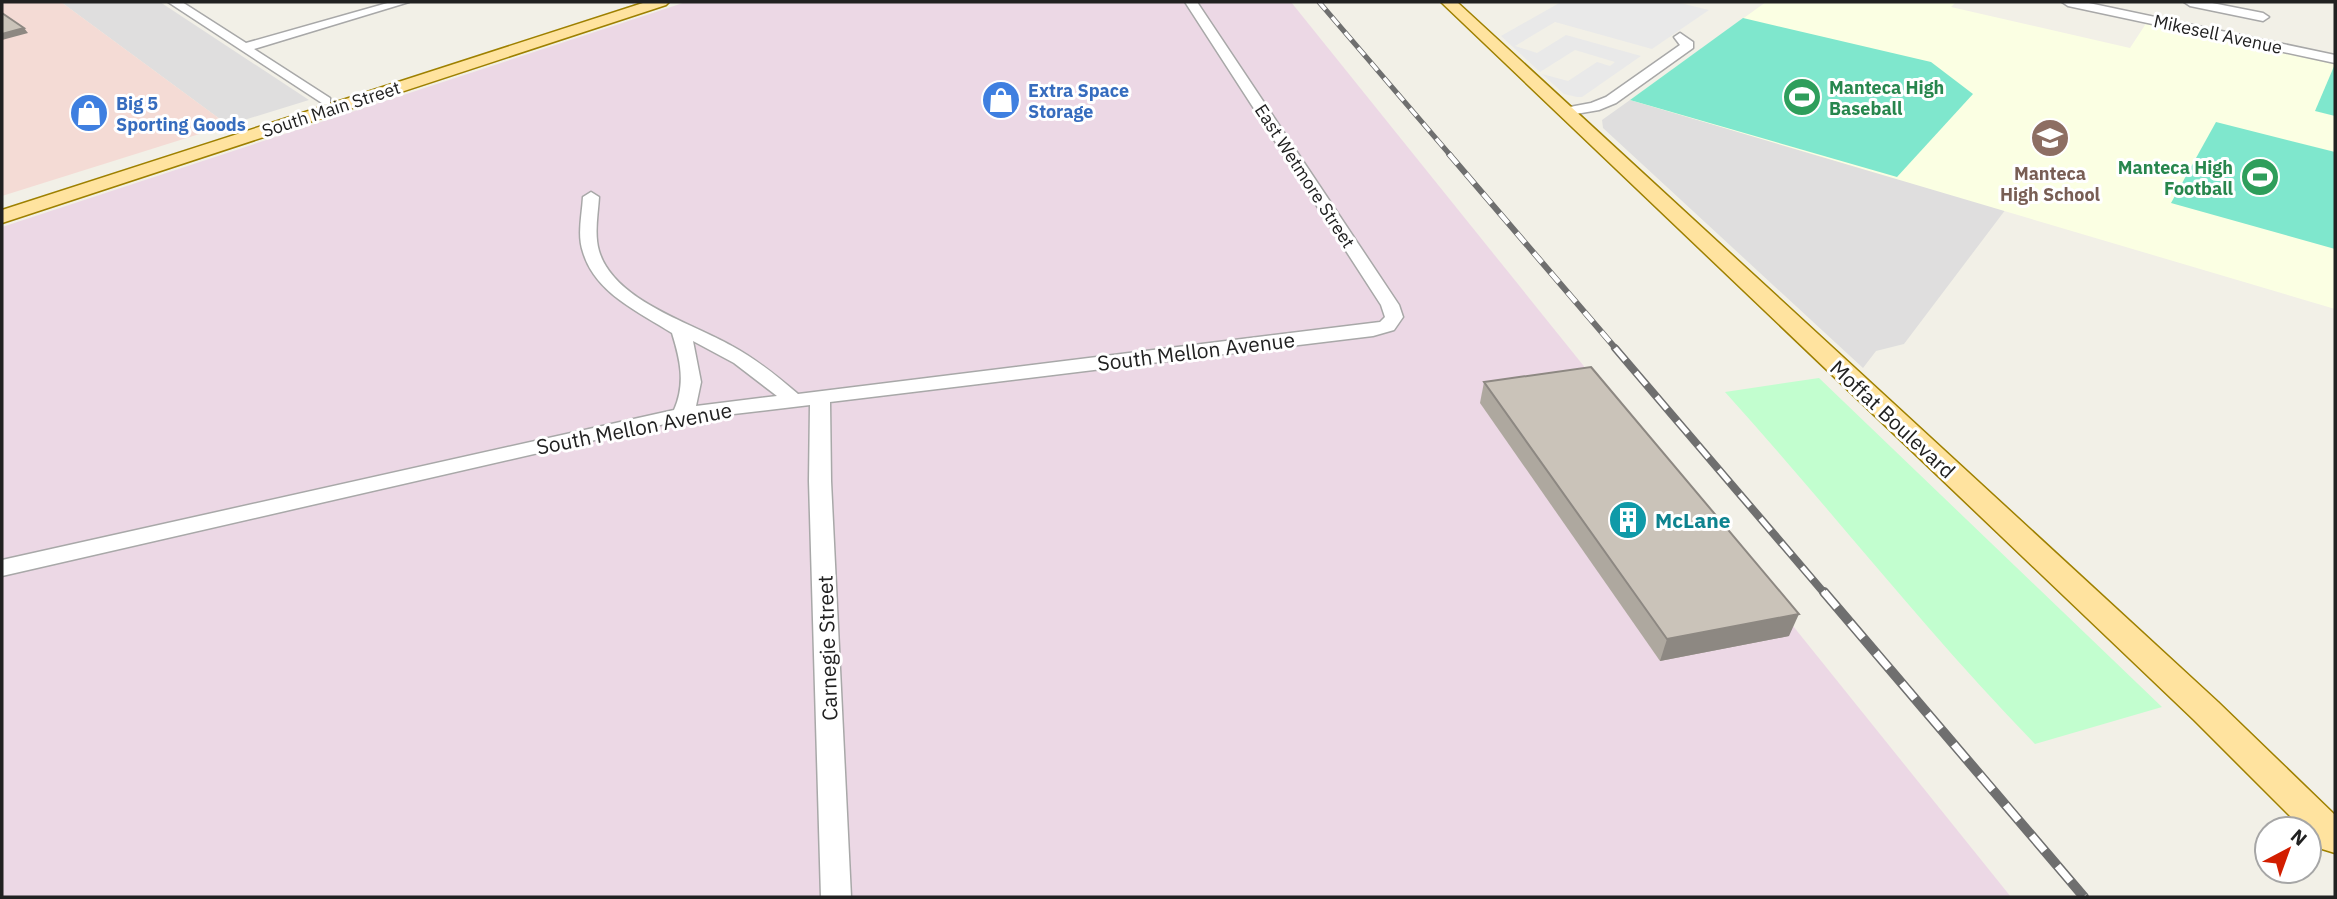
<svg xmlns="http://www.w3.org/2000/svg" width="2337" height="899" font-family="'IBM Plex Sans',sans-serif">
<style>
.residential{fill:#dfdede}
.commercial{fill:#f4dbd5}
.industrial{fill:#ecd8e5}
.education{fill:#fbffe3}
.park{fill:#c2fecf}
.pitch{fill:#7fe7cd}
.parking{fill:#e9e9e9}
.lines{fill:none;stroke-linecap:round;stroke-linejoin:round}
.minor-casing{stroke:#a8a8a8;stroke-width:3}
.major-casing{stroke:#9e8000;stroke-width:3}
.minor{fill:#fff;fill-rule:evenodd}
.major{fill:#ffe39f;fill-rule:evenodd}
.rail-far3-casing{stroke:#6f6f6f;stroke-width:5}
.rail-far2-casing{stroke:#6f6f6f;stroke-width:6}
.rail-far1-casing{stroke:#6f6f6f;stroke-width:8}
.rail-casing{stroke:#6f6f6f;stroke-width:10}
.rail-far3{stroke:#fff;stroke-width:3.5;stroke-dasharray:10;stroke-linecap:butt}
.rail-far2{stroke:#fff;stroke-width:4.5;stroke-dasharray:13;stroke-linecap:butt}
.rail-far1{stroke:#fff;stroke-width:5;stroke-dasharray:16;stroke-linecap:butt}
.rail{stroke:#fff;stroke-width:7;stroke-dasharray:20;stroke-linecap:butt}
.wall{fill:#aea89f}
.shaded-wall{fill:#8d8882}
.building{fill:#cac3b9;stroke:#8d8882;stroke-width:2}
.labels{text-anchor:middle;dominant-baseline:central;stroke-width:6;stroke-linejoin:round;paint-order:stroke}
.far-street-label{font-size:18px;fill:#212121;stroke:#fff}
.far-leisure-label{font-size:18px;font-weight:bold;fill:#27864d;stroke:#fff;text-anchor:start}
.far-shop-label{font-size:18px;font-weight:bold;fill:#366cbe;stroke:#fff;text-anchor:start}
.far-education-label{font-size:18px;font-weight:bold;fill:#785e54;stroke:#fff}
.street-label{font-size:21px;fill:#212121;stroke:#fff}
.culture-label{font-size:21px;font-weight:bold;fill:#0d838f;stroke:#fff;text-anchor:start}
</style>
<rect width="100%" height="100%" fill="#f2f0e7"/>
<g class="residential">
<polygon points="61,2 160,2 309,100 228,125"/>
<polygon points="1630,100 2006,209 1904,344 1876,351 1863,368 1603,128 1602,120"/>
</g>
<polygon class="commercial" points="2,2 61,2 228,125 2,196"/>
<polygon class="industrial" points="686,2 1291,2 2011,897 2,897 2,227"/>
<polygon class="education" points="1766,2 1956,2 1951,7 2130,48 2147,22 2335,63 2335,309 1630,100"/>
<path class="park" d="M1819,378L2162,707L2035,744C1926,632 1830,508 1725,392Z"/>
<g class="pitch">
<polygon points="1743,18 1931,62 1973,94 1897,177 1630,100"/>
<polygon points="2335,64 2335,116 2315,111"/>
<polygon points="2216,122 2335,152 2335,249 2171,203"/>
</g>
<polygon class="parking" points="1561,2 1676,2 1709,10 1652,49 1555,22 1515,46 1537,53 1566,35 1641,56 1582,97 1577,97 1564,94 1542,74 1568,81 1597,62 1610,66 1615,62 1575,50 1540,72 1501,36"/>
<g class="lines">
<defs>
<g id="minor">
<polygon points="168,2 182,2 246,43 391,2 409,2 254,49 330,98 330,104 325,105"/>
<path d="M1185,2H1197L1399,305L1403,317L1394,330L1373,336L830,402L831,481L851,897H821L809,481L810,405L682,420L2,576V560L674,410C686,383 680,359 672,333C639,312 595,293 583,252C577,235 582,215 583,197L591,192L599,197C598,214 594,234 599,251C614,301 692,323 732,346C756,359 777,376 798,394L1380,322L1385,317L1381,305ZM693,341L734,363L777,396L696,406L701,382Z"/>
<polygon points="2062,2 2084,2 2335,55 2335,63 2068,6"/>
<polygon points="2184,2 2207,2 2263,13 2269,17 2263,21 2190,6"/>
<polygon points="1680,33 1693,42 1693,48 1616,103 1599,110 1564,116 1557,112 1559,109 1591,103 1606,97 1680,45 1674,37"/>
</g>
<g id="major">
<polygon points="646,2 669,2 666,5 2,223 2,210"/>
<polygon points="1441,2 1457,2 2218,702 2335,815 2335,853 2322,849 2309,835 2309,829 2303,829 2194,720"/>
</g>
</defs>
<use href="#minor" class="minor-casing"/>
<use href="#major" class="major-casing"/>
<use href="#minor" class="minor"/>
<use href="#major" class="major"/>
<defs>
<polyline id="rail-far3" points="1319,2 1451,156"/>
<polyline id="rail-far2" points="1449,154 1617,350"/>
<polyline id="rail-far1" points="1615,348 1825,594"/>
<polyline id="rail" points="1824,592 2084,897"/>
</defs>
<use href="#rail-far3" class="rail-far3-casing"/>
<use href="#rail-far2" class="rail-far2-casing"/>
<use href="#rail-far1" class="rail-far1-casing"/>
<use href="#rail" class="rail-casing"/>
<use href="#rail-far3" class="rail-far3"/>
<use href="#rail-far2" class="rail-far2"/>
<use href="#rail-far1" class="rail-far1"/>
<use href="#rail" class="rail"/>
</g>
<polygon class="wall" points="1484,382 1789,636 1660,661 1480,403"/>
<g class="shaded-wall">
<polygon points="24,28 28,33 2,40 2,34"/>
<polygon points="1799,614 1789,636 1660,661 1667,639"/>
</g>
<g class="building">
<polygon points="2,13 24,28 2,34"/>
<polygon points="1591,367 1799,614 1667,639 1484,382"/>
</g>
<defs>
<symbol id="stadium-disc" viewBox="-11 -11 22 22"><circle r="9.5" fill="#2e9e5b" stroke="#fff"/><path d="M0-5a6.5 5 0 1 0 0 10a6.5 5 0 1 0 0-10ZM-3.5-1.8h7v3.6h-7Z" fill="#fff"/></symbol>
<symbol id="shop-disc" viewBox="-11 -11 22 22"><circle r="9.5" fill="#3f7fe0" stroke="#fff"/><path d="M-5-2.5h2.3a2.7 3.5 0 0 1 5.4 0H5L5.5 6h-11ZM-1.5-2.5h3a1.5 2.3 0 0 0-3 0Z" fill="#fff"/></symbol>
<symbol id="school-disc" viewBox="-11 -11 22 22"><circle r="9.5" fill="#8d6e63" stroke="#fff"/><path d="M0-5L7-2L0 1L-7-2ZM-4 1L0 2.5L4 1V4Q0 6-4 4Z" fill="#fff"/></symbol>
<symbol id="building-disc" viewBox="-11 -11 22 22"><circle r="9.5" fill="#0f9aa8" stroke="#fff"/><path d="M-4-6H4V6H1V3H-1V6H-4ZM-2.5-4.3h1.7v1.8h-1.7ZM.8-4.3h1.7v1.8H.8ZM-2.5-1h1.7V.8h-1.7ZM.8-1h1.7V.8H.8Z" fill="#fff"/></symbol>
</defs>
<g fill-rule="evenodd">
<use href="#stadium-disc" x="1780" y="75" width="44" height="44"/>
<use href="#shop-disc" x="979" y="78" width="44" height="44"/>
<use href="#shop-disc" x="67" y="91" width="44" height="44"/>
<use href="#school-disc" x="2028" y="116" width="44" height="44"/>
<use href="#stadium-disc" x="2238" y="155" width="44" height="44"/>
<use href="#building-disc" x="1606" y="498" width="44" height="44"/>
</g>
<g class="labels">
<g class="far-street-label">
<text transform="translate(2218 34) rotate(12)">Mikesell Avenue</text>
<text transform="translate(331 109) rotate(-18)">South Main Street</text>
<text transform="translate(1305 176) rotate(57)">East Wetmore Street</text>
</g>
<g class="far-leisure-label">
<text x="1829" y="87">Manteca High<tspan x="1829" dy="21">Baseball</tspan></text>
<text x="2233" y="167" text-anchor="end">Manteca High<tspan x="2233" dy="21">Football</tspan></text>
</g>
<g class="far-shop-label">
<text x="1028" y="90">Extra Space<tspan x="1028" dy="21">Storage</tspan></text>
<text x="116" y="103">Big 5<tspan x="116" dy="21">Sporting Goods</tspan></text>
</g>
<g class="far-education-label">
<text x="2050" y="173">Manteca<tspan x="2050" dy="21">High School</tspan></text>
</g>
<g class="street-label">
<text transform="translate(1196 351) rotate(-7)">South Mellon Avenue</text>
<text transform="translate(1893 419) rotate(43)">Moffat Boulevard</text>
<text transform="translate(634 428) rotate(-11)">South Mellon Avenue</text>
<text transform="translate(827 648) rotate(-92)">Carnegie Street</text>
</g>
<g class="culture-label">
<text x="1655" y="520">McLane</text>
</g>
</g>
<rect width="2337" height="899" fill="none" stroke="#212121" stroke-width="7"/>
<g transform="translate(2288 850) rotate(41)"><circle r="33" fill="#ffffff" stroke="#a6a6a6" stroke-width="2"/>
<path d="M0-5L12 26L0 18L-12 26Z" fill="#d21e00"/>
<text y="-10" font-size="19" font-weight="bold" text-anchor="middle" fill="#212121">N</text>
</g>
</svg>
